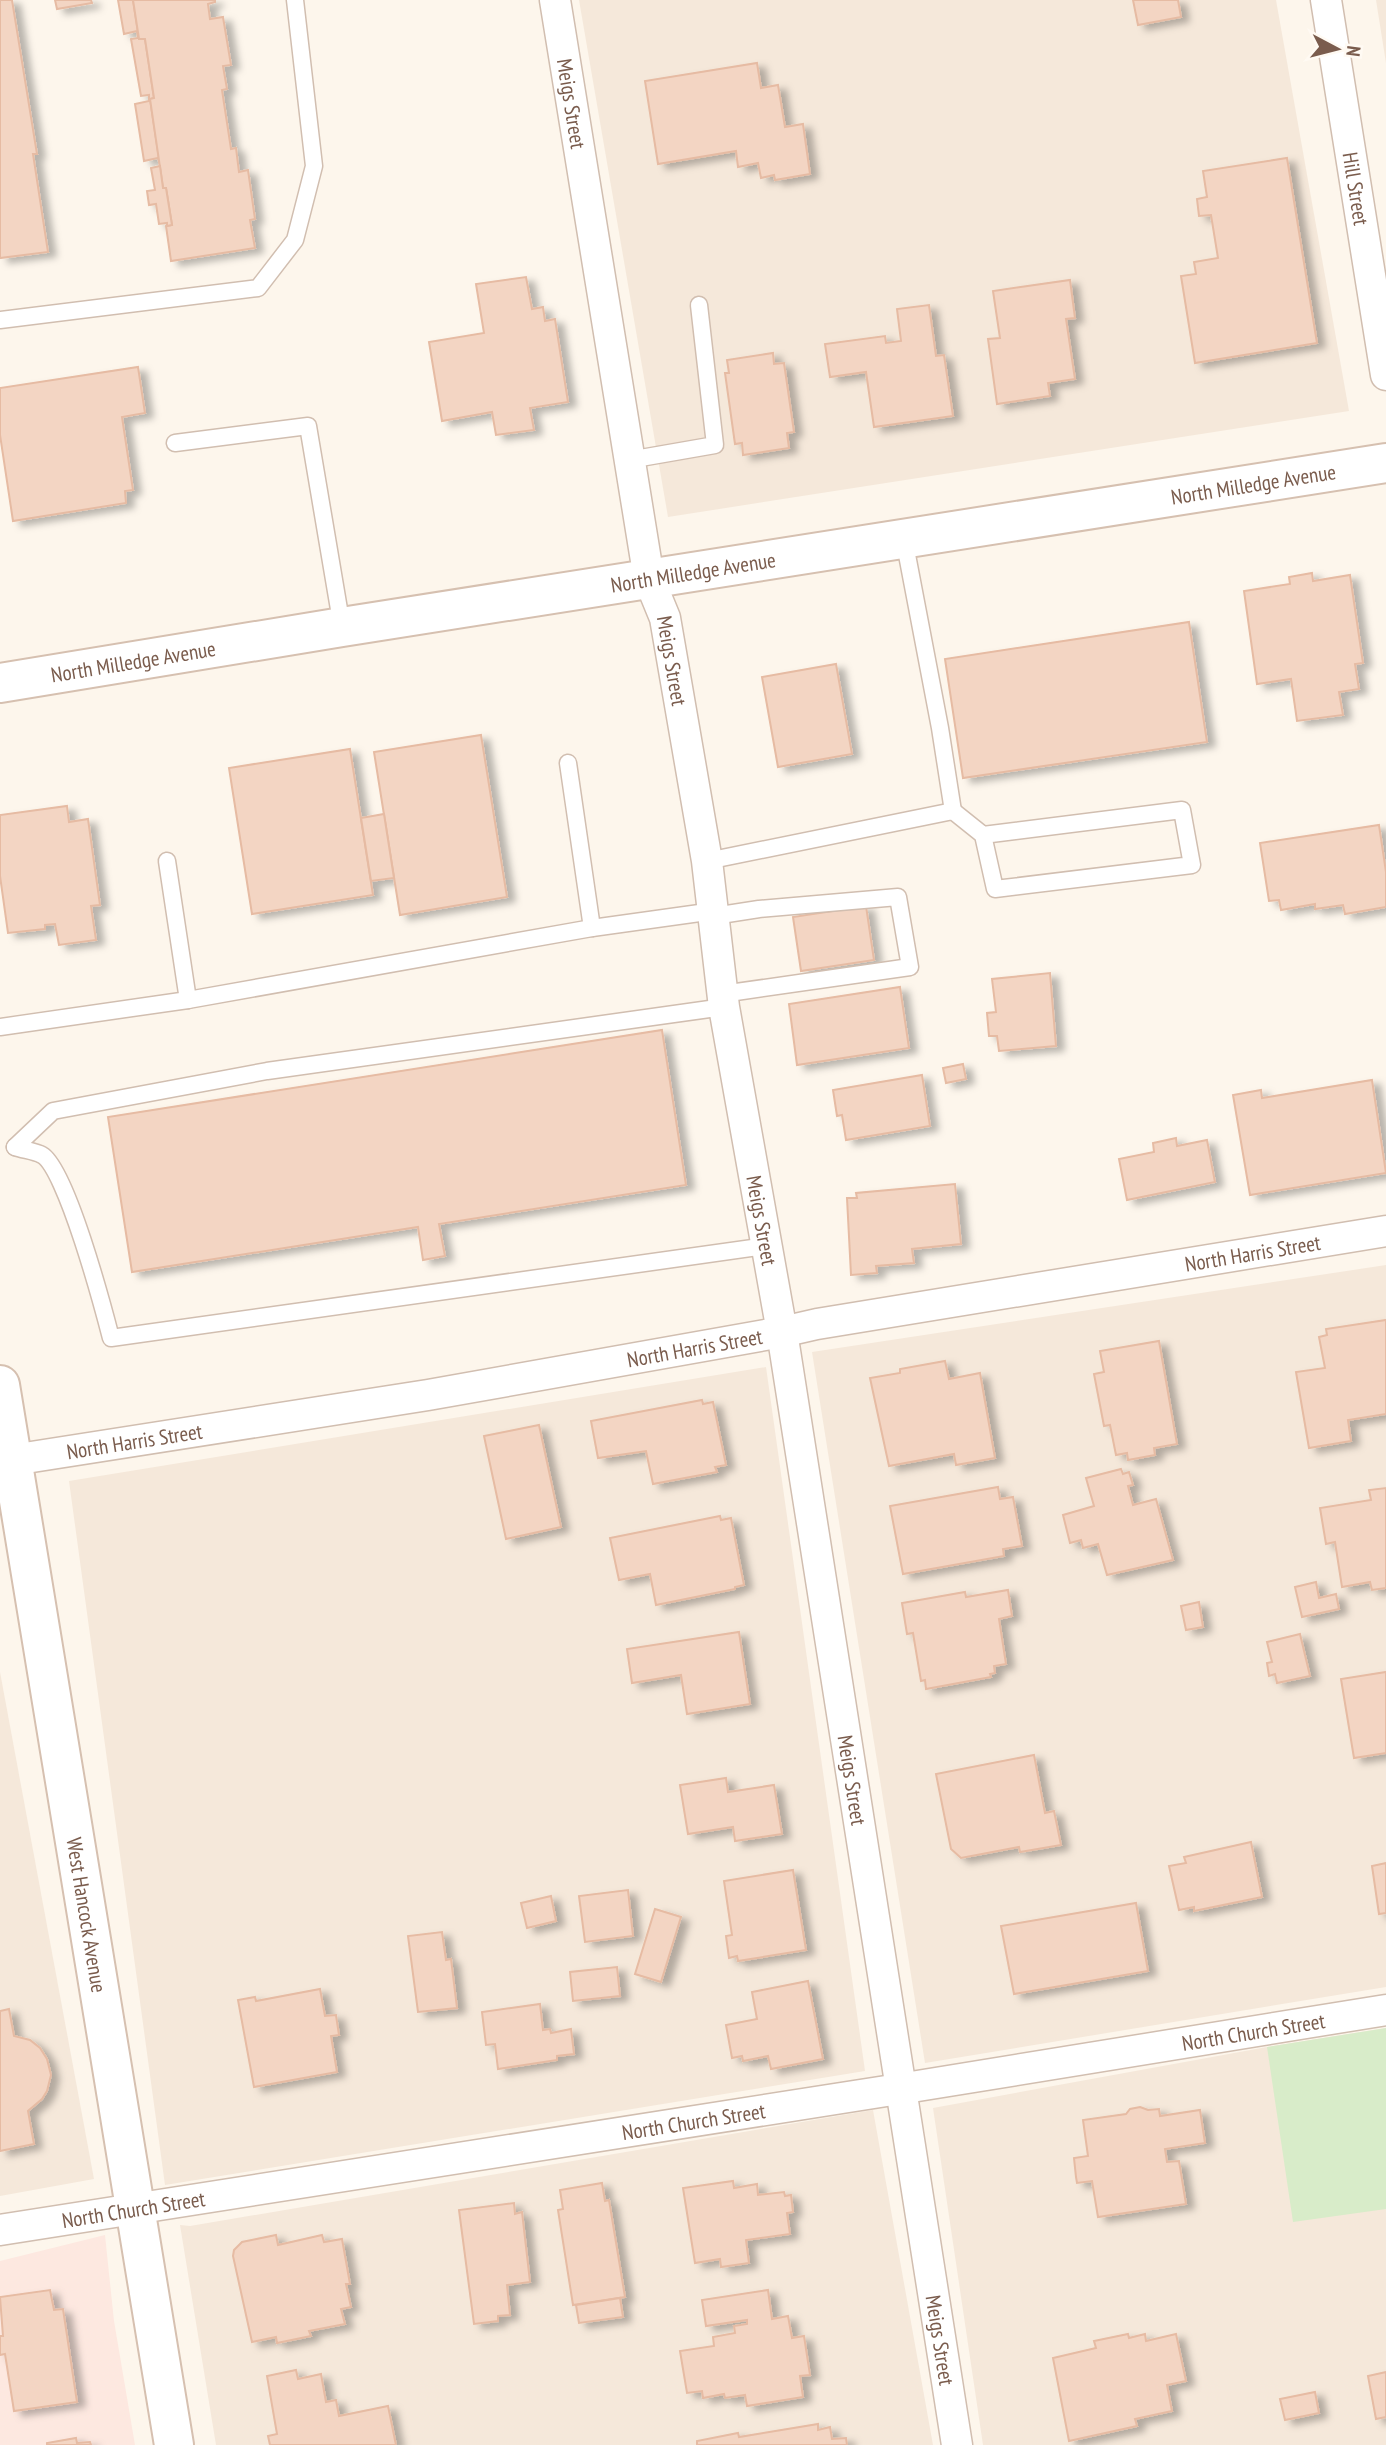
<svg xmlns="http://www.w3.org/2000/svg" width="1386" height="2445" font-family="'PT Sans Narrow',sans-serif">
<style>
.residential{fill:#f5e8da}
.commercial{fill:#fde8e0}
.green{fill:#d8ecc9}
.building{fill:#f3d5c3;stroke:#e6bba3;stroke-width:2;filter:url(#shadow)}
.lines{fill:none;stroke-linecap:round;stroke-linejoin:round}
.lane-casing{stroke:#d1beb0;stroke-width:19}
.street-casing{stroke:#d1beb0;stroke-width:33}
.secondary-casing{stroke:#d6c0b0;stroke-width:42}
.lane{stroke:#fff;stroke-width:16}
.street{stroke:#fff;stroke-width:30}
.secondary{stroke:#fff;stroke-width:38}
.labels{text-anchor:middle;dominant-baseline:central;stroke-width:5;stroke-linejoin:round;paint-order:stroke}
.street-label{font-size:21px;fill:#7a5c4d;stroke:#fffaf3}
</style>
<defs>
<filter id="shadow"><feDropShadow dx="8" dy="4.5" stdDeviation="3.5" flood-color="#0004"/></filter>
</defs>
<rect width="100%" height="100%" fill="#fdf6ec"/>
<g class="residential">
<polygon points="579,0 1276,0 1349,411 668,517"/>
<polygon points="1376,0 1386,0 1386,63"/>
<polygon points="1386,1265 1386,1987 925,2063 812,1352"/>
<polygon points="766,1367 865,2071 165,2185 69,1481"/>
<polygon points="0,1672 94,2179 0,2196"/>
<polygon points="1386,2028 1386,2445 983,2445 933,2108 1267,2047"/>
<polygon points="873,2110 933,2445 216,2445 180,2225 190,2226"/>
</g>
<polygon class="commercial" points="105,2235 114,2321 135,2445 0,2445 0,2261"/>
<polygon class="green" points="1386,2028 1386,2209 1293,2222 1267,2047"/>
<g class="building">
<polygon points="0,0 12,0 37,154 33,154 48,252 0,258"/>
<polygon points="55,0 91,0 92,3 57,9"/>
<polygon points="118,0 133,0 139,39 145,39 154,98 150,99 160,165 158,158 144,161 135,104 149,101 149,95 141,96 131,39 138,38 137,31 124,34"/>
<polygon points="133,0 215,0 215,2 208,4 210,19 223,17 231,65 223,66 227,89 222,90 231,149 236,148 239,172 248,170 255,219 250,220 255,248 171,261 166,226 172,225 166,188 163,188 150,99 154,98 145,39 139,39"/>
<polygon points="1133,0 1178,0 1181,17 1138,25"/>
<polygon points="757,63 761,88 778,85 785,127 803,124 810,174 775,180 774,175 761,178 758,163 738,167 736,151 658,164 645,81"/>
<polygon points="1287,158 1317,343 1195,363 1181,276 1196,274 1194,262 1218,258 1211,215 1199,216 1197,199 1207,197 1203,171"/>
<polygon points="160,166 163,188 166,188 172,225 167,226 167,223 159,224 156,204 149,205 147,191 155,190 151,168"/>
<polygon points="526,277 532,309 543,307 545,321 555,319 568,402 530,408 534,430 496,435 492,412 442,421 429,342 484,333 476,284"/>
<polygon points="1070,280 1075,318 1066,319 1075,379 1048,383 1050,396 997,404 988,339 1000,338 993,291"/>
<polygon points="929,305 936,356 944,355 953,416 874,427 866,372 830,377 825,344 885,336 886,343 901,341 897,309"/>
<polygon points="773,353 774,364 784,363 794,432 787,433 789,448 743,455 742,443 735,444 725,373 729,373 727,360"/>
<polygon points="138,367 145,413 122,417 133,490 125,491 126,503 13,521 0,435 0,388"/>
<polygon points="1312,573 1313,581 1350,575 1363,663 1355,664 1359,689 1339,692 1343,715 1297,721 1291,679 1257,684 1244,591 1290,584 1289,577"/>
<polygon points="1189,622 1207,742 963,778 945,659"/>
<polygon points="836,664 852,754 778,767 762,677"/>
<polygon points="481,735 507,897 400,915 374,752"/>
<polygon points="350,749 373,895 252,914 229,768"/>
<polygon points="67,806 69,822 88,819 100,905 91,906 96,940 59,945 55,924 45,925 45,929 8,933 0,876 0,815"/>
<polygon points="384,814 394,878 371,881 361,818"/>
<polygon points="1379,825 1386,872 1386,907 1345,914 1343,905 1315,909 1315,904 1281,910 1279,900 1269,901 1260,843"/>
<polygon points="866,906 874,960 801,971 793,917"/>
<polygon points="1050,973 1056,1046 999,1051 997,1036 989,1036 987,1013 996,1012 992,979"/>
<polygon points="900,987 909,1048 797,1065 789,1004"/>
<polygon points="662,1030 686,1185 439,1224 445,1256 423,1260 418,1227 132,1272 108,1117"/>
<polygon points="963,1064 966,1079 946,1083 943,1068"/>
<polygon points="922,1075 930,1126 846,1140 842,1115 837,1116 833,1090"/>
<polygon points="1372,1080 1386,1173 1250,1195 1233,1095 1261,1090 1262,1098"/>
<polygon points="1176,1138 1177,1146 1207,1140 1215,1182 1127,1200 1119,1159 1154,1152 1153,1143"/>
<polygon points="955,1184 961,1244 912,1249 914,1263 876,1266 877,1273 851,1275 847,1198 857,1198 856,1193"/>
<polygon points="1386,1320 1386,1414 1348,1420 1351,1441 1309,1448 1296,1372 1325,1368 1319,1337 1327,1335 1326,1329"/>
<polygon points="1159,1341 1177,1444 1154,1448 1155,1455 1128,1460 1127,1453 1116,1455 1110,1425 1104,1426 1094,1374 1104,1372 1100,1351"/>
<polygon points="945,1361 949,1379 980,1373 995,1458 956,1465 954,1454 889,1466 870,1378 900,1373 900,1369"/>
<polygon points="702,1400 703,1404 713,1402 726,1465 715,1467 717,1472 653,1484 646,1451 598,1458 591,1421"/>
<polygon points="539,1425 561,1527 506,1539 484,1436"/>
<polygon points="1121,1469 1123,1474 1129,1472 1133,1485 1128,1486 1133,1505 1156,1499 1173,1560 1107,1575 1098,1544 1083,1548 1081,1540 1070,1543 1063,1515 1094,1506 1086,1478"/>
<polygon points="998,1487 1000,1499 1013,1497 1022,1546 1003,1549 1004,1556 903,1574 890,1506"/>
<polygon points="1386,1488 1386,1588 1372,1590 1370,1582 1342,1587 1335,1542 1326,1544 1320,1508 1371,1500 1369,1490"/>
<polygon points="720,1516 721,1520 731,1518 744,1585 735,1587 735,1589 656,1605 650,1574 619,1580 610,1538"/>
<polygon points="1316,1582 1319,1598 1336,1594 1339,1609 1302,1617 1295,1587"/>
<polygon points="1008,1590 1012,1616 999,1619 1006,1664 994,1666 995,1673 990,1674 991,1677 926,1689 925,1680 921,1681 913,1633 907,1634 902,1603 965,1592 966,1597"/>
<polygon points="1199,1602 1203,1627 1186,1630 1181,1606"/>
<polygon points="739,1632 750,1704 687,1714 681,1675 632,1683 627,1649"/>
<polygon points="1300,1634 1310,1676 1277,1683 1275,1674 1269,1676 1267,1663 1272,1662 1267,1642"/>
<polygon points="1386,1672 1386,1753 1354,1758 1341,1679"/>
<polygon points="1034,1755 1045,1813 1054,1811 1061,1845 1020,1852 1019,1847 961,1858 951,1849 936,1774"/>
<polygon points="726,1778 728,1792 774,1785 782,1834 735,1841 733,1827 688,1834 680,1785"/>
<polygon points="1251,1842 1262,1897 1194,1911 1194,1907 1179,1910 1169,1866 1186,1863 1184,1857"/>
<polygon points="1386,1863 1386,1913 1379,1914 1372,1866"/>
<polygon points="793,1870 806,1950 738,1961 737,1956 729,1958 726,1936 732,1935 724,1881"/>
<polygon points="628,1890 633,1936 585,1942 579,1896"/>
<polygon points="551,1896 556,1921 527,1928 521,1903"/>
<polygon points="1136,1903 1148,1971 1014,1994 1001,1926"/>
<polygon points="655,1909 681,1917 661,1982 635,1974"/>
<polygon points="442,1932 446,1960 451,1959 457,2008 418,2012 408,1936"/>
<polygon points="617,1967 620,1996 573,2001 570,1972"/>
<polygon points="808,1981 823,2059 771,2069 768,2056 743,2061 742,2056 732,2058 726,2025 757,2019 752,1992"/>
<polygon points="320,1989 325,2016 336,2015 337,2022 339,2035 331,2036 337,2072 254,2087 238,2000 255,1997 256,2001"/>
<polygon points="540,2004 543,2030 550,2029 551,2033 571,2029 574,2054 557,2056 557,2060 498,2069 495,2044 486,2045 482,2012"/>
<polygon points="9,2009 14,2036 30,2040 40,2048 47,2059 51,2075 47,2091 42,2099 28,2111 34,2144 0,2151 0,2011"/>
<polygon points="1140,2107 1148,2110 1159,2109 1160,2116 1200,2110 1205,2143 1165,2149 1167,2162 1179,2161 1186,2204 1098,2217 1092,2181 1077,2183 1076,2177 1074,2158 1088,2156 1083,2120 1126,2114 1130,2109"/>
<polygon points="733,2181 734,2188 757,2184 758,2195 784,2192 785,2196 791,2195 793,2212 787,2213 790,2234 746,2240 749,2263 721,2267 720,2259 695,2263 683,2188"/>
<polygon points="602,2183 605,2201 609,2200 625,2297 573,2305 558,2210 563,2209 560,2190"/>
<polygon points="514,2203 515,2214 522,2212 530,2282 507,2285 510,2315 498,2316 498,2321 474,2324 459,2210"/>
<polygon points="276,2235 278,2245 322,2235 324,2242 342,2239 350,2284 346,2284 351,2307 341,2309 345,2324 309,2331 311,2336 277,2343 276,2337 252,2342 233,2256 234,2250 242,2242"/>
<polygon points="50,2290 54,2310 63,2309 77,2402 14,2411 5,2354 0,2355 0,2336 3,2336 0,2297"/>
<polygon points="768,2290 772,2319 788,2316 792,2338 804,2336 810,2375 800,2376 803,2397 747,2406 745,2395 725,2398 724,2394 703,2398 702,2391 687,2393 680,2351 714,2346 713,2337 735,2333 734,2326 747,2324 747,2320 706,2326 702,2300"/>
<polygon points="620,2298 623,2317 579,2323 576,2305"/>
<polygon points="1128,2334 1129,2338 1145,2334 1146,2341 1176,2334 1186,2381 1167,2385 1172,2411 1135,2419 1137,2426 1069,2441 1053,2358 1096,2348 1094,2341"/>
<polygon points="296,2370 298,2379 321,2374 326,2402 336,2400 339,2416 388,2406 396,2445 270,2445 268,2436 277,2434 267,2376"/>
<polygon points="1386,2372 1386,2417 1376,2419 1368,2376"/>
<polygon points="1315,2392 1319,2413 1285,2420 1280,2399"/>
<polygon points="818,2424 818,2430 830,2427 832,2439 846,2438 847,2445 697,2445 697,2441 738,2433 739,2437"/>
<polygon points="76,2438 77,2443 90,2442 91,2445 47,2445 47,2443"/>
</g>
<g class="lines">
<defs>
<g id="lane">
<polyline points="0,320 258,288 295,240 314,166 295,0"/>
<polyline points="175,443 308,426 342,627"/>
<polyline points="629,460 715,445 699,305"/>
<polyline points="904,539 940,728 953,811"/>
<polyline points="568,763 592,928"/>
<polyline points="167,861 188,1000"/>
<polyline points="707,861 953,811 983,835 995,889 1192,865 1182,810 983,835"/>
<polyline points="714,916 759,909 898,897 910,967 722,994"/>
<polyline points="0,1027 188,1000 592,928 714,911"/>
<path d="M15,1147C23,1150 35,1151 42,1155C66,1168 103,1307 111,1338L766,1246"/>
<polyline points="15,1147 53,1111 267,1071 724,1007"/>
</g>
<g id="street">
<path id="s1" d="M555,0L649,579L665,618L707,861L724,1007L782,1332L957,2445"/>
<path id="s2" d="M1326,0L1386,375"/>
<path id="s3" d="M0,1462L428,1395L782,1332L817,1324L1386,1231"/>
<path id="s4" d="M0,2230L899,2089L1386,2010"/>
</g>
<g id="secondary">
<path id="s5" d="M0,683L342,627L1386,463"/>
<path id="s6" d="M0,1385L174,2445"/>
</g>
</defs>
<use href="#lane" class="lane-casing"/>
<use href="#street" class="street-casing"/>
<use href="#secondary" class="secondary-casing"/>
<use href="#lane" class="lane"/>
<use href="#street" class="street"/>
<use href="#secondary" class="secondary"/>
</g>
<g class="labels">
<g class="street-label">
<text stroke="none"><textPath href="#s1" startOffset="105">Meigs Street</textPath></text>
<text stroke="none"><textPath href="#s2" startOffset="191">Hill Street</textPath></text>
<text stroke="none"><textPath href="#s5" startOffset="1269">North Milledge Avenue</textPath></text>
<text stroke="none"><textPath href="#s5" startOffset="702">North Milledge Avenue</textPath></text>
<text stroke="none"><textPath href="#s5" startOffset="135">North Milledge Avenue</textPath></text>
<text stroke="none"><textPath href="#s1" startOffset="672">Meigs Street</textPath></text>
<text stroke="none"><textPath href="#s1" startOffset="1239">Meigs Street</textPath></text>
<text stroke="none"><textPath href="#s3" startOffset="1270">North Harris Street</textPath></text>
<text stroke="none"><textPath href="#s3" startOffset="704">North Harris Street</textPath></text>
<text stroke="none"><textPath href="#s3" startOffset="136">North Harris Street</textPath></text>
<text stroke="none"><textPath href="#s1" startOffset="1806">Meigs Street</textPath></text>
<text stroke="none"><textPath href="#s6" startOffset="537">West Hancock Avenue</textPath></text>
<text stroke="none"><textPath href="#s4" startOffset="1269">North Church Street</textPath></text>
<text stroke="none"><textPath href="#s4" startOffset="702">North Church Street</textPath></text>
<text stroke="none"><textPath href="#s4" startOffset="135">North Church Street</textPath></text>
<text stroke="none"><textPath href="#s1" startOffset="2373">Meigs Street</textPath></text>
</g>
</g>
<g transform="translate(1337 49) rotate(97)" stroke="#fffaf3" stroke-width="5" paint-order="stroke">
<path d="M0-5L12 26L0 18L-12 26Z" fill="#7a5c4d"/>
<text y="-10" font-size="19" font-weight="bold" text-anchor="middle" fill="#7a5c4d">N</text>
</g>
</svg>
